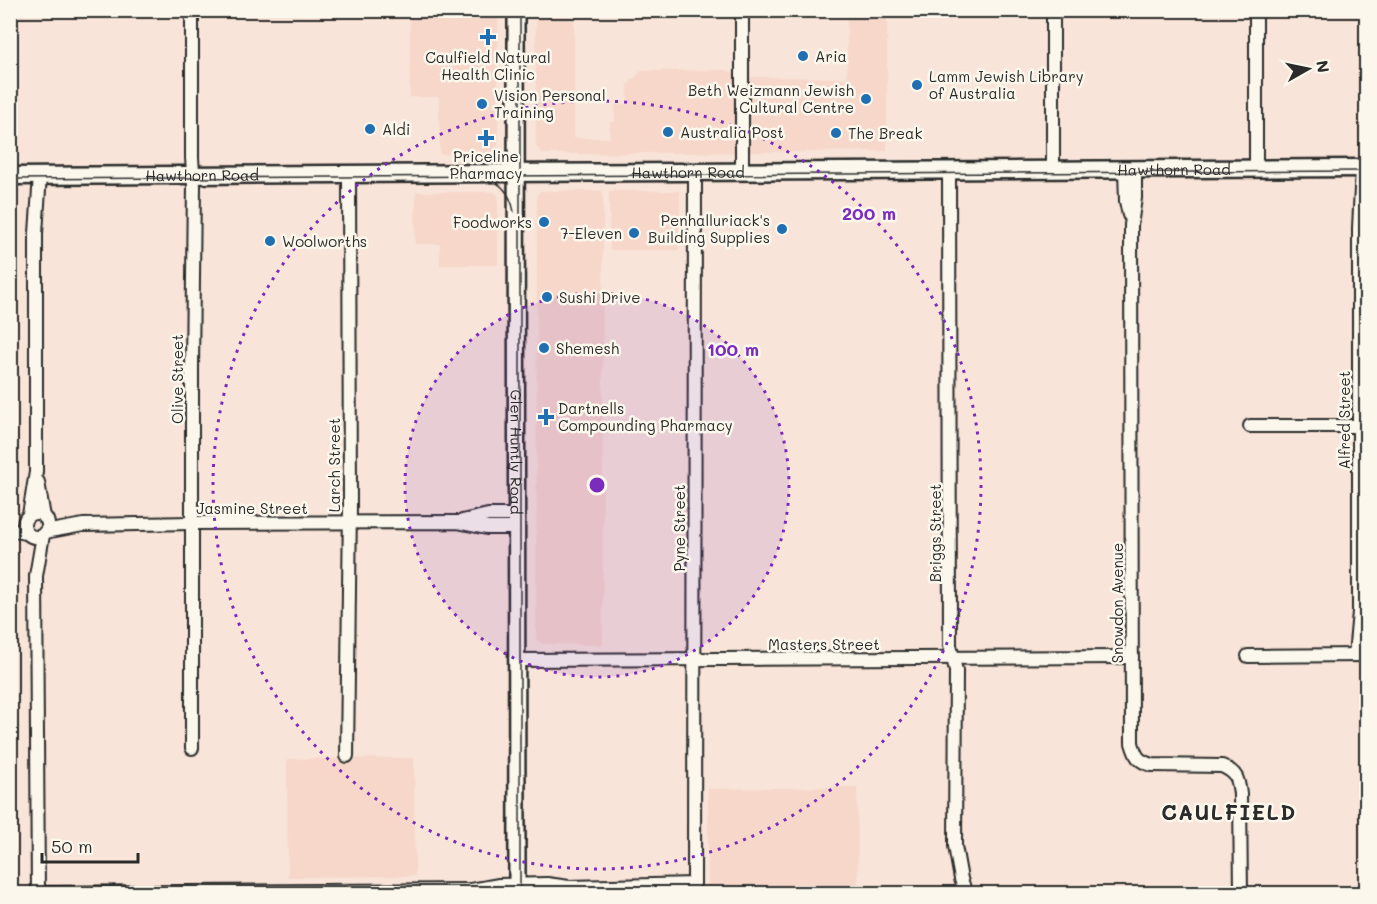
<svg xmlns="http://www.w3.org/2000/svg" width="1377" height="904" font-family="Mali,sans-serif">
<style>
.built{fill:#f6d7ca}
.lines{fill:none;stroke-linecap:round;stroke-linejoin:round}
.minor-casing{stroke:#2b2b2b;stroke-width:16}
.tertiary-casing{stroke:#2b2b2b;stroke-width:20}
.secondary-casing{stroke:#2b2b2b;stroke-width:21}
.minor{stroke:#fbf7ec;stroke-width:12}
.tertiary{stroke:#fbf7ec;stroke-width:15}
.secondary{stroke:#fbf7ec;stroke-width:16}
.tram{stroke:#2b2b2b;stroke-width:1.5}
.ring{fill:none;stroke:#7b2cbf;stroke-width:3;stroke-dasharray:3 6}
.poi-dot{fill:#1f6fb2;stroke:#fbf7ec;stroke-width:2}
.labels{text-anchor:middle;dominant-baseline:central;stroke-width:5;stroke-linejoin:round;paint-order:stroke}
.poi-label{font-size:15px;fill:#2b2b2b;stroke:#fbf7ec;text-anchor:start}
.street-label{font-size:15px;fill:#2b2b2b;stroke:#fbf7ec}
.district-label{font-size:21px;font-weight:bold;letter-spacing:1.5px;fill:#2b2b2b;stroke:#fbf7ec}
.centre{fill:#7b2cbf;stroke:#fbf7ec;stroke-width:3}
.ring-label{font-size:18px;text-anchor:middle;font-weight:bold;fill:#7b2cbf;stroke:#fbf7ec;stroke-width:5;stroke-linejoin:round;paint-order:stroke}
</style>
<rect width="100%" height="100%" fill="#f8e4d8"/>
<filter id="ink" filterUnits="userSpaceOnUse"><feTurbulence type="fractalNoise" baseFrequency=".0167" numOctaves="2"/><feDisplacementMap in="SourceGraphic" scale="12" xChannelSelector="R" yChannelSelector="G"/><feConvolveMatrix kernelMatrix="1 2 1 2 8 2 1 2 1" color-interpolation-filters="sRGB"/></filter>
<g filter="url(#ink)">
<g class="built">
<polygon points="410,11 498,11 498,154 440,154 439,97 410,97"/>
<polygon points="536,11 574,11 574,138 610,138 610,122 615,122 615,105 628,104 628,85 641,71 726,70 744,77 847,78 847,11 887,11 887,151 543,154 536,146"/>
<polygon points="541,191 603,191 603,645 542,644 536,639 537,195"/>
<polygon points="609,191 680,191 679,250 610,250"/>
<polygon points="416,192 494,192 498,196 498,265 440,265 440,244 415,244"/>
<polygon points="414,758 415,876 288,877 287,759"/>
<polygon points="857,787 858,893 708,893 708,789"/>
</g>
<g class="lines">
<defs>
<g id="minor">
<polyline points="1256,10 1256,168"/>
<polyline points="1125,169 1126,201 1129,215"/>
<path d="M1135,169V198L1131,225L1132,743C1136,757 1138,761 1152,765L1222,766C1237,773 1238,778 1240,794L1241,894"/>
<polyline points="949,170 950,645 956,671 955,846 961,879 966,894"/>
<polyline points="1053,170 1053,10"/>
<polyline points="742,172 742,10"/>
<polyline points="1250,426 1365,426"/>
<polyline points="38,482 44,517"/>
<circle cx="36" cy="525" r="12"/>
<polyline points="29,515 36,472 36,233 40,175"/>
<polyline points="462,521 488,515 517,515"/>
<polyline points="10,530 26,533"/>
<polyline points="45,532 83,525 192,523 457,522 487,528 517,528"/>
<polyline points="43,535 36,576 38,893 478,890"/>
<polyline points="1355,655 1359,612 1359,228 1362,168"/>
<polyline points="1248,656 1366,655"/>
<polyline points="517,660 1132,657"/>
<polyline points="192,748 192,368 194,186 192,158 192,10"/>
<polyline points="347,756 350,505 349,174"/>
<polyline points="471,890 499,885 547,884 569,887 694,884 695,172"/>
</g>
<g id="tertiary">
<path id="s1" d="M516,10L517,894"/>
</g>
<g id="secondary">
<path id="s2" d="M10,176L1366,168"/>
</g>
</defs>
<use href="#minor" class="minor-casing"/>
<use href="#tertiary" class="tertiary-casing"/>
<use href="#secondary" class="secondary-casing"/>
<use href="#minor" class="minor"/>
<use href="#tertiary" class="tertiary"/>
<use href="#secondary" class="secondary"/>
<g class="tram">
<path d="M486,178C503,183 511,195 514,212"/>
<polyline points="10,179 1366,171"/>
<polyline points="520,894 520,10"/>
</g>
</g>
</g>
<circle cx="597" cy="485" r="192" fill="#7b2cbf" fill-opacity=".12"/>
<g class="ring">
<circle cx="597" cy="485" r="192"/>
<circle cx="597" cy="485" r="384"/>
</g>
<g class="poi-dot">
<path d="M485 28h6v6h6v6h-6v6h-6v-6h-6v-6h6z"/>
<circle cx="803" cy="56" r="6"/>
<circle cx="917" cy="85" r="6"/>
<circle cx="866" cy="99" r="6"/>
<circle cx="482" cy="104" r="6"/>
<circle cx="370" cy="129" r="6"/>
<circle cx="668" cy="132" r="6"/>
<circle cx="836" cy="133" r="6"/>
<path d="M483 129h6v6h6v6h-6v6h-6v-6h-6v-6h6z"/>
<circle cx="544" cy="222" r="6"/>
<circle cx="782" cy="229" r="6"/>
<circle cx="634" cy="233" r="6"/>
<circle cx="270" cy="241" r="6"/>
<circle cx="547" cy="297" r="6"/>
<circle cx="544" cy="348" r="6"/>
<path d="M543 408h6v6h6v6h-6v6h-6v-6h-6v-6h6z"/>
</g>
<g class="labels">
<g class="poi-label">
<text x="815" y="56">Aria</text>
<text x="488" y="57" text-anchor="middle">Caulfield Natural<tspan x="488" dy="17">Health Clinic</tspan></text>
<text x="929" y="76">Lamm Jewish Library<tspan x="929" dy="17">of Australia</tspan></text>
<text x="854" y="90" text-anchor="end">Beth Weizmann Jewish<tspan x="854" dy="17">Cultural Centre</tspan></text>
<text x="494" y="95">Vision Personal<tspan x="494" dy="17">Training</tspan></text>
<text x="382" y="129">Aldi</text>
<text x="680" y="132">Australia Post</text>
<text x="848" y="133">The Break</text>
<text x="486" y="156" text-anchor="middle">Priceline<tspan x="486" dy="17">Pharmacy</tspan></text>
<text x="770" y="220" text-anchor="end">Penhalluriack's<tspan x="770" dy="17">Building Supplies</tspan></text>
<text x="532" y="222" text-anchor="end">Foodworks</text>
<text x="622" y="233" text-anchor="end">7-Eleven</text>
<text x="282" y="241">Woolworths</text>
<text x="559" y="297">Sushi Drive</text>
<text x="556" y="348">Shemesh</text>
<text x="558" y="408">Dartnells<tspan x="558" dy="17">Compounding Pharmacy</tspan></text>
</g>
<g class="street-label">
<text stroke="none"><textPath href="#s2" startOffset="1164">Hawthorn Road</textPath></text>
<text stroke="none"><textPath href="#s2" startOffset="678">Hawthorn Road</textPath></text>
<text stroke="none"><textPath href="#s2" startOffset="192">Hawthorn Road</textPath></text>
<text transform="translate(177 379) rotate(-90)">Olive Street</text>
<text transform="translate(1344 420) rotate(-90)">Alfred Street</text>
<text stroke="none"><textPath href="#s1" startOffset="442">Glen Huntly Road</textPath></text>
<text transform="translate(334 465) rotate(-90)">Larch Street</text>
<text x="252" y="508">Jasmine Street</text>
<text transform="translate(679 528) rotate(-90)">Pyne Street</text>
<text transform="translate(935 533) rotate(-90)">Briggs Street</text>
<text transform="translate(1117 603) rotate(-90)">Snowdon Avenue</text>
<text x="824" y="644">Masters Street</text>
</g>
<g class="district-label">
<text x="1229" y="811">CAULFIELD</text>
</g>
</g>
<circle cx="597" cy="485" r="9" class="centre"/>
<g class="ring-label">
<text x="869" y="220">200 m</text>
<text x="733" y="356">100 m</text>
</g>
<rect width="1377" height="904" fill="none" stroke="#fbf7ec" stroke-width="36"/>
<rect x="18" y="18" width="1341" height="868" fill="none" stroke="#2b2b2b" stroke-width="2" filter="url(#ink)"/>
<g transform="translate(1308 69) rotate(81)" stroke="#fbf7ec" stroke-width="4.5" paint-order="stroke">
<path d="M0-4.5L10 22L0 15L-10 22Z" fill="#2b2b2b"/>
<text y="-9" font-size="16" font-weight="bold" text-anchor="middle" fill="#2b2b2b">N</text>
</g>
<path d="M42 853v9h96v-9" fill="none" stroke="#2b2b2b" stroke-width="3"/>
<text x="51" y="853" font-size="18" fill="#2b2b2b" stroke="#fbf7ec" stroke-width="4.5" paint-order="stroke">50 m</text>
</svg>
